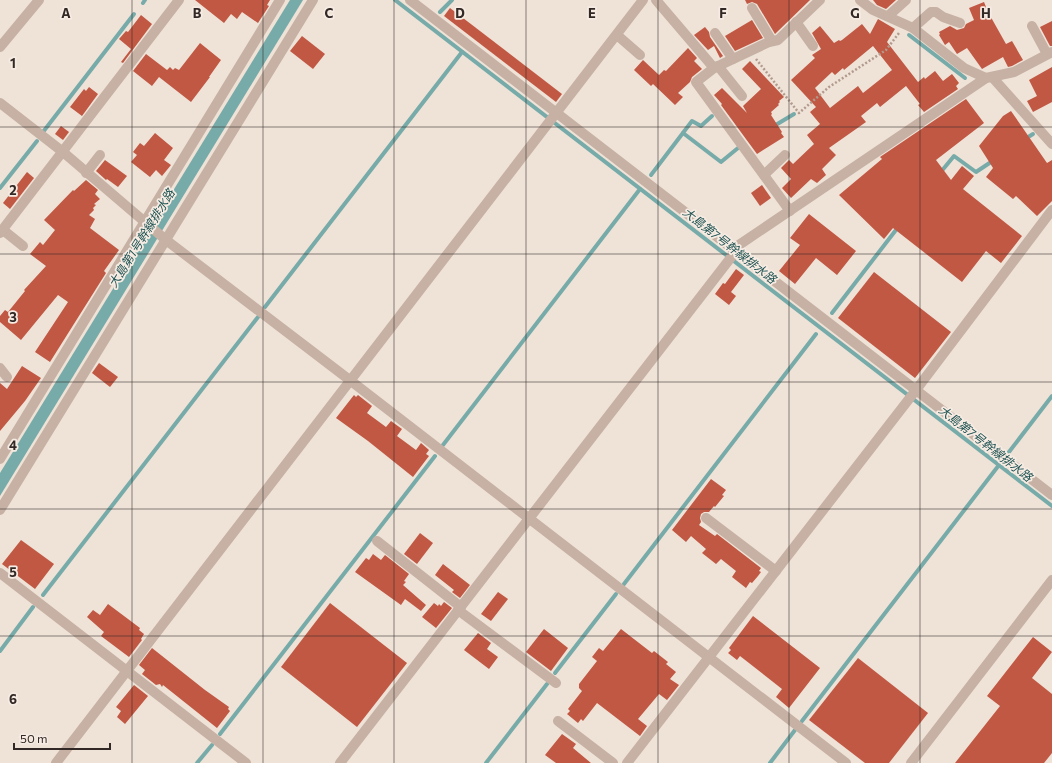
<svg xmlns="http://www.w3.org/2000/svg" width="1052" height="763" font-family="Commissioner,'Noto Sans JP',sans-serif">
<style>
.water{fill:#77aba9}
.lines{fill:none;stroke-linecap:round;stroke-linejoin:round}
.stream{stroke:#77aba9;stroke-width:4}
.building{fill:#c15844;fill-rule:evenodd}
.path{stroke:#b29b8e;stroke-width:2.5;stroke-dasharray:2 2;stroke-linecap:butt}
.minor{stroke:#c6b1a4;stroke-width:10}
.grid{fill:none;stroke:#322825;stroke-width:1;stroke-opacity:0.55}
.labels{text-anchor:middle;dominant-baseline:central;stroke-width:3.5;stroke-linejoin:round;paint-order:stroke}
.water-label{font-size:12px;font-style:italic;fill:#1d5151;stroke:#f7ece3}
.grid-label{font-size:13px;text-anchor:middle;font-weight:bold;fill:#322825;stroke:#f7ece3;stroke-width:3.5;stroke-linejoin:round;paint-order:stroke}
</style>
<rect width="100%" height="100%" fill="#efe2d7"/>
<polygon class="water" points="290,0 303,0 0,496 0,473"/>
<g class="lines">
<g class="stream">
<polyline points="395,0 1052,506"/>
<polyline points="143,3 145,0"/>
<polyline points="440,12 452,0"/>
<polyline points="909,35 965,78"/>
<polyline points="774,126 794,114"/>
<polyline points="43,132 134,14"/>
<polyline points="683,133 721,162 738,148"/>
<polyline points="1025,139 1033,134"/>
<polyline points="940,173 954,156 976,172 994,160"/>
<polyline points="651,175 692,121 701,126 712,116"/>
<polyline points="0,188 37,141"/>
<polyline points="265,307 462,52"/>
<polyline points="832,313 899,226"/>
<polyline points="443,445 640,189"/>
<polyline points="1009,452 1052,396"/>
<polyline points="624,584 816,334"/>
<polyline points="43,595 258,317"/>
<polyline points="0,651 33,607"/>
<polyline points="555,673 616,594"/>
<polyline points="802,721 999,465"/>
<polyline points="220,734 435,456"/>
<polyline points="197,763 212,745"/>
<polyline points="486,763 547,684"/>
<polyline points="770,763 795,730"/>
</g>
</g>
<g class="building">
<polygon points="195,0 270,0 267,5 269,6 258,23 242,12 237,19 231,14 224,23"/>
<polygon points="745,0 810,0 775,34 757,4 752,2 747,4"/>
<polygon points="873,0 896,0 886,9 877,5"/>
<polygon points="984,2 988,12 1006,44 1012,41 1023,60 1012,66 1008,67 1003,57 982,69 967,48 957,54 949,42 945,45 939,35 940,34 939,32 950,26 957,30 964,28 966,24 974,20 969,8"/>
<polygon points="450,8 562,94 556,102 444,16"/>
<polygon points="141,15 152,24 123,63 121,62 131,49 119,39 126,31 128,32"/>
<path d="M878,19L895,29L887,42L918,82L924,77L925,79L935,71L943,81L952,74L959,83L956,86L958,89L924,112L918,105L920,104L906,86L880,107L877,103L861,116L866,122L829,148L836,155L822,169L826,175L817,183L811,179L791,198L782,188L791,179L781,168L789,160L793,164L814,144L807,135L820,124L810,112L816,107L791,80L815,58L812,55L821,49L812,33L820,26L834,43L839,40L840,41L842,40L862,24L870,34ZM873,46L892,70L863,93L858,86L830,108L815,88L832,72L835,75L843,68L844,70Z"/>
<polygon points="752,20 763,38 735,51 725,36"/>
<polygon points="1052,21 1052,46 1050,46 1040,27"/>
<polygon points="705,27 709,32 710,37 723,56 720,58 714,46 708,50 694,35"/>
<polygon points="302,36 325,54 313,69 290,51"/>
<polygon points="200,43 221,60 209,77 210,77 191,102 159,77 152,86 133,71 146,54 167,70 170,67 173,70 175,68 179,70"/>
<polygon points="688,48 697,58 694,61 702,69 692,77 690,82 678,93 683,97 675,105 653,84 651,86 634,70 643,60 659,75 664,70 666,71"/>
<polygon points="750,61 784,97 779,101 780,102 778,104 779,105 771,112 772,114 771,115 782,132 781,133 784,137 757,154 721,105 722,104 714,95 722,88 747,113 743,106 761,89 742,69"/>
<polygon points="1052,67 1052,102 1033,112 1027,101 1037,96 1029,80"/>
<polygon points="89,87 98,94 82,116 70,107 84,89 86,91"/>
<polygon points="966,99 984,123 936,160 951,180 962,166 974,176 963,189 1022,236 1001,263 986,251 962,282 893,228 884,239 839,195 882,159 880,157"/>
<polygon points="1011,111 1047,163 1052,160 1052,201 1037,216 1016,196 1013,199 986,177 993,168 979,146 1003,116"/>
<polygon points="61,126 69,132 63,140 55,134"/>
<polygon points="155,133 173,148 164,160 171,165 162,176 156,170 150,177 131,162 137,155 133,152 140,143 144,146"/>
<polygon points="105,160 127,176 118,187 107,179 106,180 96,171"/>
<polygon points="27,172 34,178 10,209 3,203"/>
<polygon points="86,180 98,190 95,194 100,199 94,204 96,205 93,208 94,210 89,215 95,219 90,228 119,250 104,271 106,273 50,362 35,352 68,302 58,295 21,340 0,322 0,316 5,310 8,312 25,291 24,290 46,266 30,254 40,242 43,245 55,230 44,220 73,190 74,191"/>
<polygon points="762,185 771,198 760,206 751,193"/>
<polygon points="809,214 856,251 837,275 816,258 795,284 779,271 800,245 790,238"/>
<polygon points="736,269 744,275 731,292 736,296 729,305 715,294 723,283 725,284"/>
<polygon points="874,272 951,332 915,378 838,318"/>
<polygon points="99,363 118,377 110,387 92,373"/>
<polygon points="22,366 41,378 25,401 0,431 0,383 7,389"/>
<polygon points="354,395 356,397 358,395 372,406 367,413 386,427 391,421 402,429 397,436 416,450 421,443 429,450 426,454 429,456 413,477 368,441 336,418"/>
<polygon points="711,479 726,490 722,495 724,496 715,507 714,506 709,512 704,512 701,514 700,518 701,522 699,525 715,536 717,534 761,568 759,571 761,572 758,576 752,583 750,582 746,588 732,577 736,571 721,559 716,564 702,553 706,549 691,536 686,542 672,530"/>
<polygon points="420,533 433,543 417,564 404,554"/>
<polygon points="21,540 54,564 35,589 2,564"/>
<polygon points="373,554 381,560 385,555 409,574 404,581 406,582 403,585 426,605 421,611 405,599 401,605 355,572 366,558 369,560"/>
<polygon points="443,564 470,585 460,598 452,592 454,590 435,575"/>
<polygon points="498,592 508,599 491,621 481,614"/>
<polygon points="444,602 452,608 436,628 422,617 434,603 438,606 439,604 441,606"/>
<polygon points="330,603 407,663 357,727 281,667"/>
<polygon points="108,604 140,628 139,630 144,634 141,639 142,640 129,657 101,636 104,632 87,617 93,610 100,615"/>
<polygon points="753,616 820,668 789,708 776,697 782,689 740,656 737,660 728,653 731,650 729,648"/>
<polygon points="544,629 568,648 551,671 526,652"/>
<polygon points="621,629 652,653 654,651 668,662 666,664 676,672 670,679 679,685 667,700 659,694 638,719 647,726 640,736 597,703 583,721 581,719 578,723 567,714 570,711 568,709 582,691 579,688 579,684 597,661 592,657 599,648 603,651"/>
<polygon points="478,633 491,643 487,649 498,657 489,669 464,650"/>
<polygon points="1033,637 1052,652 1032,678 1052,694 1052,753 1044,763 955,763 1000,706 987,696"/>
<polygon points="152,648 205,690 229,707 228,709 230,711 217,728 163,685 162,687 160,684 156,685 142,674 145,670 139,665"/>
<polygon points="858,658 928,713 889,763 865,763 809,720"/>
<polygon points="134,685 148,696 125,724 117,717 121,711 116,707"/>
<polygon points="562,734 576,744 573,748 591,763 556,763 545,755"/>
</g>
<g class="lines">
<polyline class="path" points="756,59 799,113 829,87 886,50 899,33"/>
<g class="minor">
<polyline points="410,0 1052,495"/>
<polyline points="656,0 714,68 769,42 778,40 820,0"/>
<polyline points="860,0 873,10 913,28 964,68 986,78"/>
<polyline points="752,8 772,41"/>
<polyline points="888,16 906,0"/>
<polyline points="796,22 813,46"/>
<polyline points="1032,26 1047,54"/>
<polyline points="913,28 931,12 936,12 943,17 960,23"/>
<polyline points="715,33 733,59"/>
<polyline points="617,35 640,55"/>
<polyline points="0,47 39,0"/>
<polyline points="718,66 742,96"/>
<polyline points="714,68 696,82 790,211"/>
<polyline points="993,78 1052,144"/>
<polyline points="0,103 63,152 166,240 351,381 846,763"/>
<polyline points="86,173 100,155"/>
<polyline points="764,175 785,155"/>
<polyline points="3,230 23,246"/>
<polyline points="0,233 179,0"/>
<polyline points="733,249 986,78 1014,72 1052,52"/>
<polyline points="0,368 7,377"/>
<polyline points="0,459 280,0"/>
<polyline points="0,510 313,0"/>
<polyline points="706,518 776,571"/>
<polyline points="377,541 461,607"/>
<polyline points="0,573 246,763"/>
<polyline points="458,610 556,683"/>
<polyline points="558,721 613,763"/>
<polyline points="56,763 643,0"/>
<polyline points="340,763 736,251"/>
<polyline points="627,763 916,390 1052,210"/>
<polyline points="911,763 1052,580"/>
</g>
</g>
<path class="grid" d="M132,0V763M263,0V763M394,0V763M526,0V763M658,0V763M789,0V763M920,0V763M0,127H1052M0,254H1052M0,382H1052M0,509H1052M0,636H1052"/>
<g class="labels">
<g class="water-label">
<text transform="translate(141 238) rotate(-58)">大島第1号幹線排水路</text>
<text transform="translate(730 245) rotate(38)">大島第7号幹線排水路</text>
<text transform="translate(986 443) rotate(38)">大島第7号幹線排水路</text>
</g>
</g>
<g class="grid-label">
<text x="66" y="18">A</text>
<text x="197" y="18">B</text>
<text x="329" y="18">C</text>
<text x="460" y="18">D</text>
<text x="592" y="18">E</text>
<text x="723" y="18">F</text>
<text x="855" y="18">G</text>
<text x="986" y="18">H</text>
<text x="13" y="68">1</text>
<text x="13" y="195">2</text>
<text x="13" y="322">3</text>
<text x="13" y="450">4</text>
<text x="13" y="577">5</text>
<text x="13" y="704">6</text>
</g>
<path d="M14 743v6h96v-6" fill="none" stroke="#322825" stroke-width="2"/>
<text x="20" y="743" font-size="12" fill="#322825" stroke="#f7ece3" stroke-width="3" paint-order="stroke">50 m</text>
</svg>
